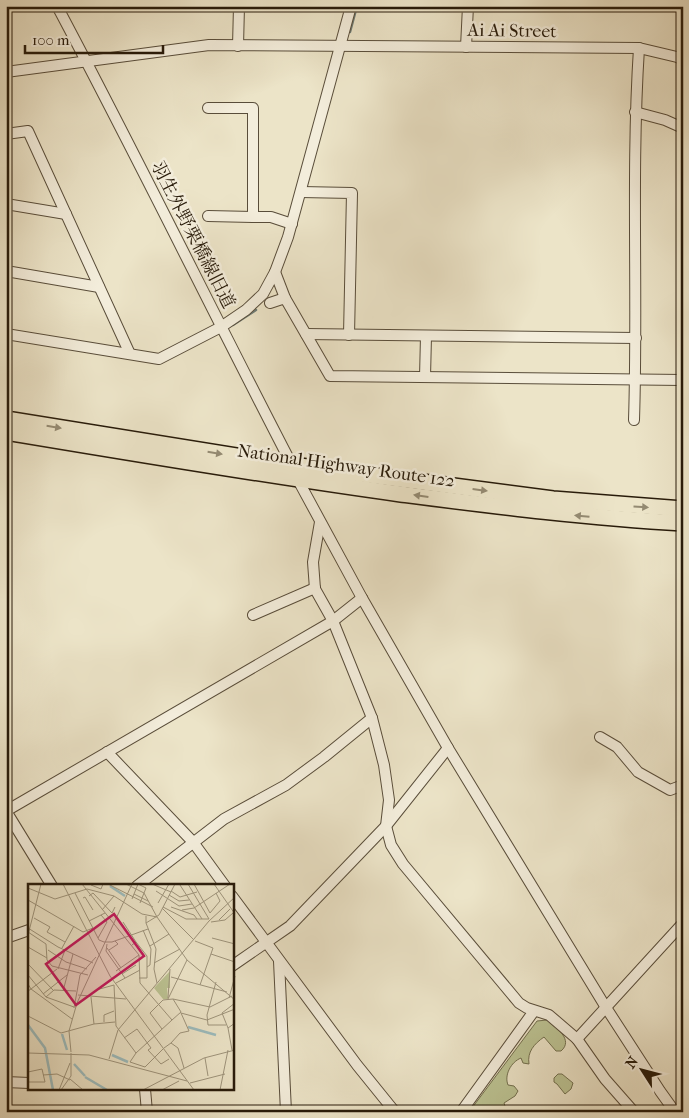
<svg xmlns="http://www.w3.org/2000/svg" width="689" height="1118" font-family="'IM FELL French Canon','Noto Serif JP',serif">
<style>
.green{fill:#bcc393;stroke:#726f4e}
.lines{fill:none;stroke-linecap:round;stroke-linejoin:round}
.stream{stroke:#6e7c76;stroke-width:2.5}
.minor-casing{stroke:#594d3a;stroke-width:12}
.highway-casing{stroke:#281b0a;stroke-width:18}
.minor{stroke:#f3eddb;stroke-width:10}
.highway{stroke:#ece4c8;stroke-width:15}
.oneway{fill:#948a72}
.labels{text-anchor:middle;dominant-baseline:central;stroke-width:5;stroke-linejoin:round;paint-order:stroke}
.street-label{font-size:18px;fill:#281b0a;stroke:#f3eddb}
.inset-river{fill:none;stroke:#9cbcbe;stroke-width:2.5}
.inset-road{fill:none;stroke:#9e947c;stroke-width:1}
.view{fill:#c2185b;fill-opacity:0.15;stroke:#c2185b;stroke-width:2.5}
.inset-edge{fill:none;stroke:#281b0a;stroke-width:2.5}
</style>
<rect width="100%" height="100%" fill="#ece4c8"/>
<filter id="stains"><feTurbulence type="fractalNoise" baseFrequency=".004" numOctaves="4"/><feColorMatrix values="0 0 0 0 .2 0 0 0 0 .09 0 0 0 0 .02 0 0 0 .5 -.17"/></filter>
<radialGradient id="worn" r=".72"><stop offset=".6" stop-color="#630" stop-opacity="0"/><stop offset="1" stop-color="#630" stop-opacity=".3"/></radialGradient>
<g class="green">
<path d="M547,1020C556,1027 574,1040 561,1051H556L544,1037C534,1044 527,1052 529,1064L523,1063L521,1058C511,1062 504,1075 508,1085L514,1086L518,1091L515,1096L504,1103L507,1112H469L537,1021Z"/>
<polygon points="558,1074 562,1074 573,1083 571,1089 565,1094 557,1084 554,1082 554,1078"/>
</g>
<g class="lines">
<g class="stream">
<polyline points="350,32 357,6"/>
<polyline points="233,325 256,310"/>
</g>
<defs>
<g id="minor">
<path d="M57,6C138,158 213,313 292,465L298,480L362,598L448,748L605,1006L660,1091L675,1112"/>
<polyline points="238,46 239,6"/>
<polyline points="466,47 468,6"/>
<polyline points="6,72 209,45 639,48 677,57 683,60"/>
<polyline points="635,112 665,120 683,128"/>
<polyline points="6,134 28,131 130,354"/>
<polyline points="301,192 352,193 349,335"/>
<polyline points="6,204 66,214"/>
<polyline points="208,216 253,217 253,108 208,108"/>
<polyline points="253,217 271,217 292,224"/>
<polyline points="6,271 99,287"/>
<polyline points="275,272 285,298"/>
<polyline points="270,303 285,298 330,376 683,380"/>
<polyline points="6,334 159,359 221,327 246,310 263,294 275,272 288,237 351,6"/>
<polyline points="306,334 636,338"/>
<polyline points="425,377 426,336"/>
<path d="M634,420C638,296 631,172 639,48"/>
<polyline points="320,522 313,562 315,589 333,621 372,718 384,765 389,800 386,826 391,845 403,864 519,1003 527,1008 549,1015 577,1039 605,1079 634,1112"/>
<polyline points="253,615 315,588"/>
<polyline points="600,737 617,747 638,772 670,790 683,785"/>
<polyline points="107,752 193,842 225,886"/>
<polyline points="52,886 6,811 333,621 362,598"/>
<polyline points="137,886 224,819 286,785 324,757 372,718"/>
<polyline points="232,896 357,1065 395,1112"/>
<polyline points="6,938 29,930"/>
<polyline points="279,961 286,1112"/>
<polyline points="232,966 290,926 386,826 448,748"/>
<polyline points="577,1039 683,923"/>
<polyline points="6,1082 29,1083"/>
<polyline points="145,1089 147,1112"/>
<polyline points="461,1112 534,1011"/>
</g>
<g id="highway">
<polyline points="6,419 292,465 553,499 683,509"/>
<path d="M6,432C138,454 269,476 401,494C495,506 588,518 683,523"/>
</g>
</defs>
<use href="#minor" class="minor-casing"/>
<use href="#highway" class="highway-casing"/>
<use href="#minor" class="minor"/>
<use href="#highway" class="highway"/>
</g>
<defs><path id="oneway-solid" d="M-6-.8H1V-3.2L6.5 0L1 3.2V.8H-6Z" transform="scale(1.25)"/></defs>
<g class="oneway">
<use href="#oneway-solid" transform="translate(54 427) rotate(9)"/>
<use href="#oneway-solid" transform="translate(215 453) rotate(9)"/>
<use href="#oneway-solid" transform="translate(480 490) rotate(7)"/>
<use href="#oneway-solid" transform="translate(421 496) rotate(-172)"/>
<use href="#oneway-solid" transform="translate(641 507) rotate(3)"/>
<use href="#oneway-solid" transform="translate(582 516) rotate(-175)"/>
</g>
<g class="labels">
<g class="street-label">
<text transform="translate(512 31) rotate(1)">Ai Ai Street</text>
<text transform="translate(193 235) rotate(63)">羽生外野栗橋線旧道</text>
<text transform="translate(346 466) rotate(8)">National Highway Route 122</text>
</g>
</g>
<g transform="translate(28 884)">
<rect width="206" height="206" fill="#ece4c8"/>
<path d="M142,87V104H139L140,115H135L126,104Z" fill="#bcc393"/>
<path class="inset-river" d="M82,2L97,12M0,141L17,164L25,206M160,143L188,151M34,150L39,166M84,171L100,178M46,180L57,192M57,193L79,206"/>
<path class="inset-road" d="M35,0L82,92L166,206M54,0L111,71L112,99L144,136L108,169L88,142L86,101M80,0L125,23M98,0L116,9L129,33L159,76L207,116M110,0L118,4L112,19M124,0L143,8M160,0L181,35M166,0L182,29L192,17L188,9M186,0L207,30M63,1L73,5L75,0M152,1L174,35M0,4L27,15L59,5L86,12L114,30L129,33M128,7L151,22L164,20M143,7L152,13L169,8M47,9L71,56L76,58H84L120,45M106,10L120,17M141,11L151,17L161,16M61,12L65,9L84,29L87,23M55,14L57,13L65,26M104,15L110,0M0,16L55,48L65,44M130,19L141,0M135,23L158,35H181M143,23L166,31L169,35M134,24L165,55M74,26L86,12M154,26L166,24L202,0M118,32V39L128,65L126,85L129,99M6,34L22,43L19,48L37,58M191,36L202,25M61,37L77,29M95,38L108,58M183,38L197,36L205,29M118,39L131,31L147,0M0,44L30,63L65,79M115,46L123,65L122,81L119,83M0,48L18,60L19,76L24,82L60,91M0,51L13,0M70,54L79,38L73,31M184,54L207,60M167,57L185,64L172,101M79,60L78,67L97,94M104,61L108,58L119,72V94H111M122,62L141,50M0,63L19,74M34,64L46,42M79,64L93,84M20,66L38,78L59,85M81,66L90,60L87,57M183,70L207,78M126,79L152,65M0,80L25,106M30,85L37,66M88,87L111,71M94,90L108,81M0,91L18,113L46,123M143,93L199,108M188,98L179,131L180,141H198M88,99L112,86M0,100L3,105L29,85M68,106L86,101M0,107L3,105L44,135M35,107L45,70M15,110L39,91M50,111L98,115M18,113L26,106L48,107M140,114L142,85M201,114L207,92M140,115L159,76M145,115L182,123L204,112M46,124L52,91L68,73M153,129L179,136L207,125M0,132L33,149L66,140L63,113M76,138V131L86,127M66,140L87,138M200,144L194,129L207,119M134,145L122,129L135,116L145,115L153,128L144,136M96,154L109,145L123,164L120,166L133,180L141,175M143,159L152,149L161,147L153,129M136,164L143,159L150,164L156,184M204,166L200,144L207,139M43,168L41,147L49,119L104,0M0,169L61,171L159,197M108,169L102,178L117,183L135,165M177,174L180,192M81,175L90,146L181,37L207,13M0,188L14,185L17,198H0M15,191L29,190L42,196M42,195L55,206M162,199L197,190M31,206L42,179M33,206L43,192V169M115,206L176,174L207,166M134,206L151,197M192,206L200,166"/>
<path class="view" d="M86,30L116,72L48,121L18,80Z"/>
<rect width="206" height="206" class="inset-edge"/>
</g>
<rect width="689" height="1118" fill="none" stroke="#ece4c8" stroke-width="25"/>
<rect x="8" y="8" width="674" height="1103" fill="none" stroke="#281b0a" stroke-width="2.5"/>
<rect x="12" y="12" width="664" height="1093" fill="none" stroke="#281b0a"/>
<g transform="translate(642 1070) rotate(306)" stroke="#f3eddb" stroke-width="4" paint-order="stroke">
<path d="M0-4L9 19L0 12L-9 19Z" fill="#281b0a"/>
<text y="-8" font-size="14" font-weight="bold" text-anchor="middle" fill="#281b0a">N</text>
</g>
<path d="M25 45v8h138v-8" fill="none" stroke="#281b0a" stroke-width="2.5"/>
<text x="32" y="45" font-size="15" fill="#281b0a" stroke="#f3eddb" stroke-width="4" paint-order="stroke">100 m</text>
<rect width="100%" height="100%" filter="url(#stains)"/>
<rect width="100%" height="100%" fill="url(#worn)"/>
</svg>
